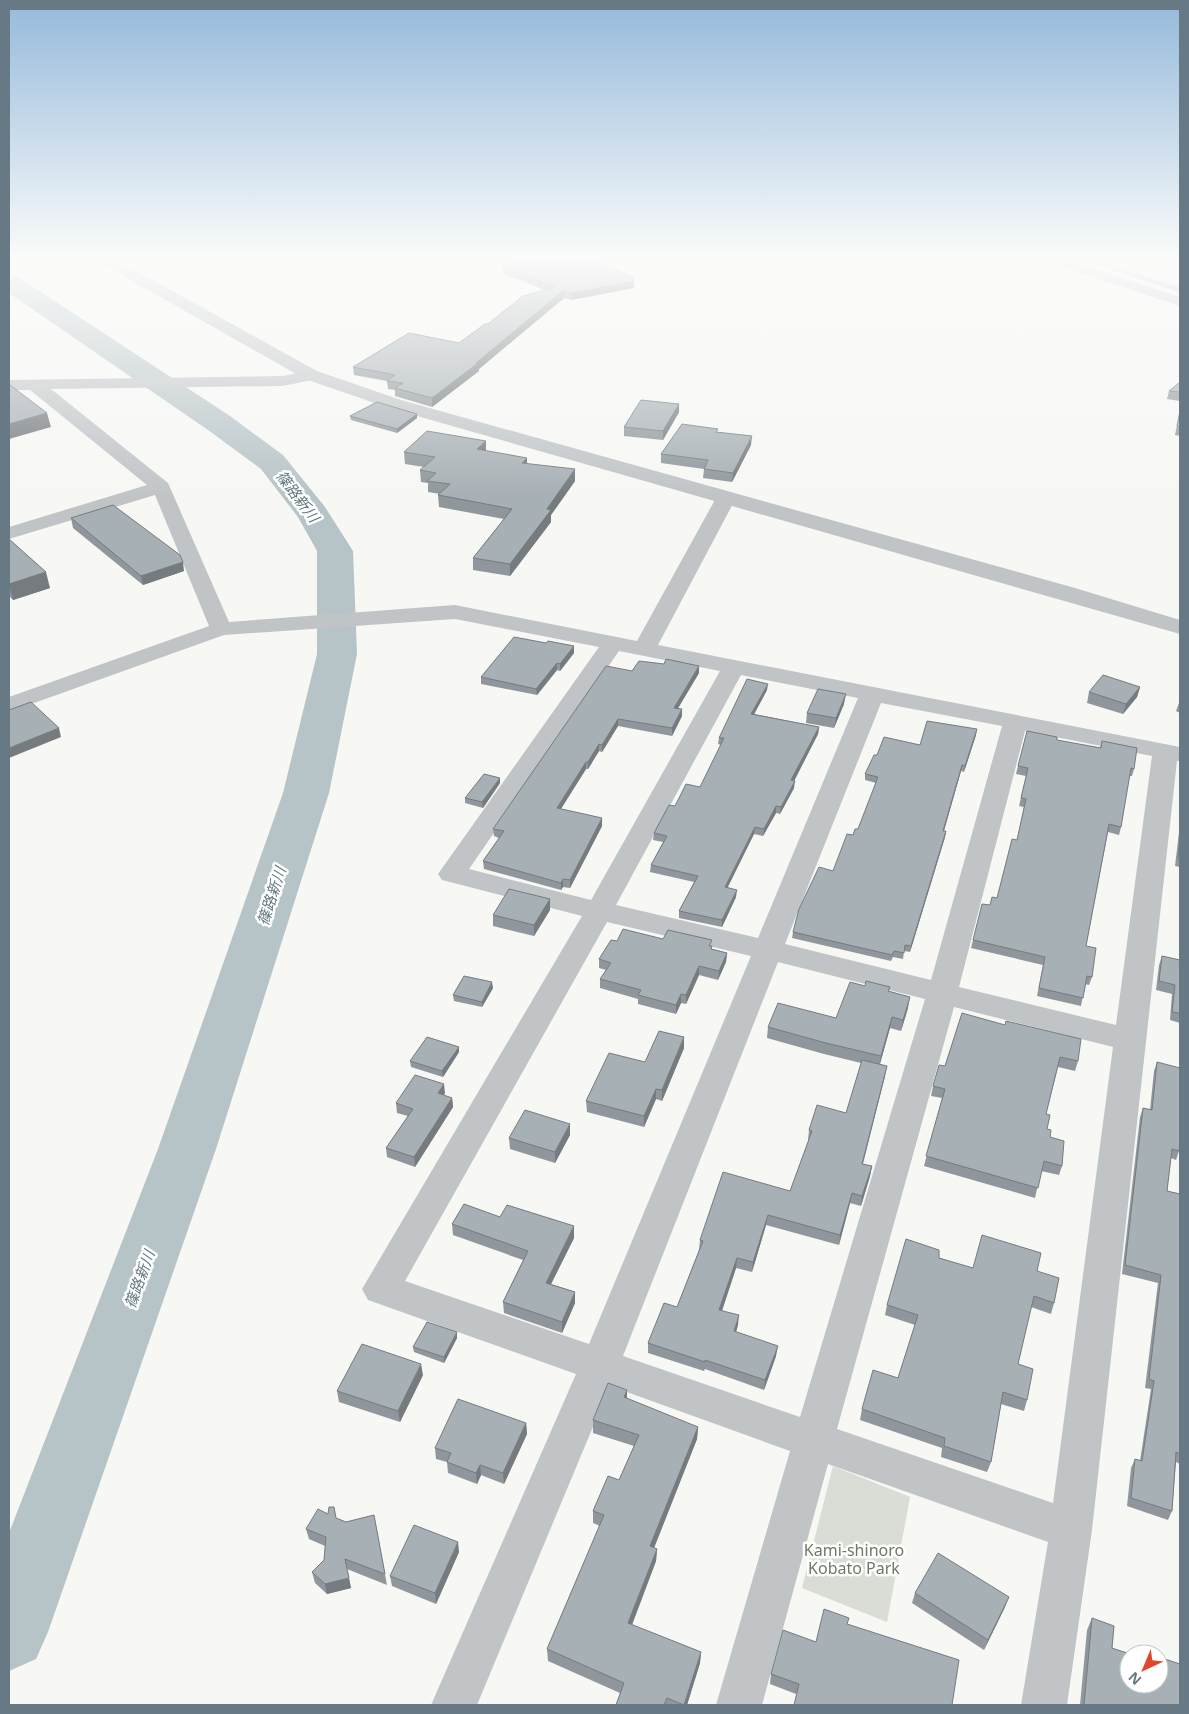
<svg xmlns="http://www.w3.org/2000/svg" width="1189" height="1714" font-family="'Noto Sans','Noto Sans JP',sans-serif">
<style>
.green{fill:#d9ddd5}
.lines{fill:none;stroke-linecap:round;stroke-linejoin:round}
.stream{stroke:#b7c4c7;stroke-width:4.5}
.river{fill:#b7c4c7;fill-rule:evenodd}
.minor{fill:#c0c4c7;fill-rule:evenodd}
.tertiary{fill:#c0c4c7;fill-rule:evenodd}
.wall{fill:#90979c}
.shaded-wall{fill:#757b7f}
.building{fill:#a7b0b5;stroke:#757b7f}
.labels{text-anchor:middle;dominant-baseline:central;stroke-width:5;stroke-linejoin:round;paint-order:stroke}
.water-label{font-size:15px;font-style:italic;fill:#637a80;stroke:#fff}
.near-park-label{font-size:16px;fill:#6b7b65;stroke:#fff}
</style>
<rect width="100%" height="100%" fill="#f7f7f4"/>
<polygon class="green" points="833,1466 910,1497 887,1622 802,1588"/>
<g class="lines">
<polyline class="stream" points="1080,257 1180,290"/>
<polygon class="river" points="9,275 18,277 230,416 283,455 325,507 353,551 357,654 329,793 216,1149 48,1632 36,1659 9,1671 9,1533 158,1149 283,793 317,654 317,551 298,517 261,469 208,430 9,293"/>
<g class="minor">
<polygon points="1039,257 1060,257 1180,297 1180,306 1041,260"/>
<path d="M311,370L317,371L319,375L317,379L283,386L51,389L168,483L229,622L455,605L637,641L716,498L719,494L726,492L733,494L736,498L658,645L1180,747V761H1177L1092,1530L1067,1705H1021L1048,1542L828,1464L762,1705H716L790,1451L610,1386L477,1705H431L576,1374L368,1300L362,1289L582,916L442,880L438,874L599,647L455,619L224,635L9,712V697L209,626L155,495L9,539V527L147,485L30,390H9V380L283,376ZM619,651L720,671L591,900L469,869ZM741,675L858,698L758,938L616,905ZM881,703L1002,726L931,980L785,944ZM1025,731L1152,756L1116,1025L959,987ZM607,922L751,956L589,1344L405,1281ZM778,962L925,999L800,1417L623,1356ZM954,1007L1113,1047L1053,1503L837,1429Z"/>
</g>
<polygon class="tertiary" points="93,257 111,257 317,371 401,400 1075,588 1180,620 1180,634 389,408 305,379 95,260"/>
</g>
<g class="wall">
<polygon points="503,266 634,278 634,288 571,300 564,298 479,369 479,371 432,407 395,396 395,390 388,389 387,381 354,375 353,367 459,343 544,290 503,273"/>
<polygon points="1180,382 1180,401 1167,399 1169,391"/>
<polygon points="679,404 679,412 663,440 624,436 624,427"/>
<polygon points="1180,410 1180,436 1175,435"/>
<polygon points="350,416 417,418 397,433 351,420"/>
<polygon points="718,432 751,445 732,482 703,478 704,469 661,463 661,454"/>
<polygon points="486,441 486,451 527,463 575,481 551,515 551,522 510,576 473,570 473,558 504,519 439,507 438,495 440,494 428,492 428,483 421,482 420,470 424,467 405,464 404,452"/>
<polygon points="71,518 184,571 143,585 73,528"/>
<polygon points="9,539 50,588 13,600 9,596"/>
<polygon points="546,643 574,646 574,653 560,671 557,670 537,695 481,684 481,677"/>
<polygon points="699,666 699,673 678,708 682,716 672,736 618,726 602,752 599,751 588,769 586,769 561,809 602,818 602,826 570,888 563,887 561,890 484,869 483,861 499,838 494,836 493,829 632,671"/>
<polygon points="1140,687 1137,697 1123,714 1087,703 1089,692"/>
<polygon points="767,690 754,714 819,727 818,734 794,781 794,788 780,814 776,813 763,836 754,834 728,887 736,897 722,927 679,918 679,911 694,882 650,872 651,865 663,842 653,840 654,833 675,806 700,787 721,745 718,744 719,738"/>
<polygon points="1180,700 1180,713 1176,711"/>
<polygon points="844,704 834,728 806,723 807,713"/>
<polygon points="976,735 964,772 961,771 944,831 946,831 945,837 910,952 904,951 903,959 893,957 891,961 792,938 793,932 833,871 853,835 858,829 876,783 865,780 865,774 877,755 920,745"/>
<polygon points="1102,741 1134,769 1132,776 1129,776 1121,827 1119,835 1108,832 1086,946 1092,977 1089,985 1085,984 1081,1006 1037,996 1043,965 971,948 973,940 990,905 997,898 1017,840 1024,807 1019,806 1026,776 1016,774 1018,766 1100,748"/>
<polygon points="500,778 500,783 483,808 465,803 465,798"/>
<polygon points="1180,824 1180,867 1175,866"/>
<polygon points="550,899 550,910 534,936 493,926 493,915"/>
<polygon points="663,939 711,946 712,949 727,953 726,962 718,980 699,975 686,1004 681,1003 676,1014 638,1004 638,999 600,988 600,979 606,970 599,968 599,959 617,941"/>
<polygon points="1162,956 1180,960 1180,1023 1170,1020 1172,994 1156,990 1159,965"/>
<polygon points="865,986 890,987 889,991 908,1008 901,1031 890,1028 880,1064 885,1076 863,1164 872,1166 870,1176 861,1206 850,1203 839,1245 766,1225 752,1272 736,1268 722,1310 738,1325 736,1332 776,1356 764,1390 705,1369 704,1371 648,1353 648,1343 677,1307 699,1250 700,1240 790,1191 809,1140 808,1140 809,1130 846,1113 861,1063 824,1054 767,1038 768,1027 836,1018"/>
<polygon points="493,988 482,1007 454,1001 453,995"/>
<polygon points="962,1013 1078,1061 1075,1071 1058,1067 1046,1114 1047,1129 1062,1166 1059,1175 1041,1171 1035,1198 924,1166 942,1098 931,1096 933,1086 945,1066"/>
<polygon points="684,1048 662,1101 656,1099 644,1127 587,1112 586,1101 645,1062"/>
<polygon points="459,1052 443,1077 411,1067 410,1061"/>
<polygon points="1157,1062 1179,1151 1176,1160 1171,1158 1167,1191 1180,1194 1180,1464 1176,1462 1172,1511 1168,1520 1127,1506 1131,1468 1135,1459 1140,1461 1151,1389 1145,1388 1158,1283 1122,1274 1140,1117 1143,1108 1150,1110 1154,1071"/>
<polygon points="445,1093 444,1095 452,1098 453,1107 415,1167 387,1157 386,1148 408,1116 397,1113 396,1103"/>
<polygon points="570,1124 570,1135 555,1163 510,1149 509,1138"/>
<polygon points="500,1217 574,1226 574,1238 551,1284 575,1292 575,1303 562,1333 504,1313 503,1302 523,1260 453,1235 452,1224"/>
<polygon points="939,1258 973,1268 1037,1271 1054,1303 1051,1314 1031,1307 1018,1364 1027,1400 1024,1411 1001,1404 991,1462 987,1472 941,1457 942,1448 860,1420 862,1409 898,1378 915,1325 885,1315 887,1305"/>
<polygon points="457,1338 444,1363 414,1352 413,1347"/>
<polygon points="423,1375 400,1422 339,1402 337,1391"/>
<polygon points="627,1399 698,1427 697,1439 654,1548 657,1549 656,1561 632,1625 701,1652 700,1663 687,1705 616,1705 620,1693 548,1661 547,1649 600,1526 593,1523 593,1511 619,1480 634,1446 593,1433 593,1420"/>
<polygon points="526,1423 527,1434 504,1484 481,1475 477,1484 448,1473 447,1462 436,1459 435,1448"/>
<polygon points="374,1515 387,1585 347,1569 351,1588 327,1594 315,1583 312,1572 324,1560 325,1546 309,1539 306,1529 336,1518 346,1522"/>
<polygon points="459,1552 436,1604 392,1586 390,1576"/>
<polygon points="915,1593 1005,1607 984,1650 912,1603"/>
<polygon points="1092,1618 1112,1648 1129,1684 1180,1705 1080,1705 1087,1630"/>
<polygon points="847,1624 796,1694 770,1684 771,1674 816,1642"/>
</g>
<g class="shaded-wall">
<polygon points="634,278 634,288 571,300 571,293"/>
<polygon points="564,290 564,298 479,369 479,371 432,407 432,398"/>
<polygon points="679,404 679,412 663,440 663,431"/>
<polygon points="47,413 51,427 9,439 9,424"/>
<polygon points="417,414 417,418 397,433 397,429"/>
<polygon points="752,436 751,445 732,482 733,473"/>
<polygon points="486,441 486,452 477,449"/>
<polygon points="527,458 527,470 522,463"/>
<polygon points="575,469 575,481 551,515 551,522 510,576 510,564 547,509"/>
<polygon points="183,562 184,571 143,585 141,576"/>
<polygon points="46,572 50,588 13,600 9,584"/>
<polygon points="574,646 574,653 560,671 560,664"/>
<polygon points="557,663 557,670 537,695 536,689"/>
<polygon points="699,666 699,673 674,715 674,708"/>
<polygon points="768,684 767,690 751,720 751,714"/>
<polygon points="1140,687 1137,697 1123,714 1126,704"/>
<polygon points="846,694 844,704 834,728 836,718"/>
<polygon points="682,709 682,716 672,736 672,728"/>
<polygon points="618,719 618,726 602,752 602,745"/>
<polygon points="819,727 818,734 791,787 791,780"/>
<polygon points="59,728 61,737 9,758 9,748"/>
<polygon points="977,729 976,735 964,772 965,766"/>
<polygon points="599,744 599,751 588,769 588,762"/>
<polygon points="586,762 586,769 557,815 557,808"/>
<polygon points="962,765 961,771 942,837 943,831"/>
<polygon points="500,778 500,783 483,808 482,802"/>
<polygon points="795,781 794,788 780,814 781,807"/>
<polygon points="776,806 776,813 763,836 764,829"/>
<polygon points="602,818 602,826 570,888 570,880"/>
<polygon points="755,827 754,834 724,894 725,887"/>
<polygon points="946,831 945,837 910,952 911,946"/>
<polygon points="563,879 563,887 561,890 561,883"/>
<polygon points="737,890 736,897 722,927 722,920"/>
<polygon points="550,899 550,910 534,936 534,925"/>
<polygon points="727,953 726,962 718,980 719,971"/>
<polygon points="699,966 699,975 686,1004 686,995"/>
<polygon points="492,982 493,988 482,1007 482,1002"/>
<polygon points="681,994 681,1003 676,1014 676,1005"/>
<polygon points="910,997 908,1008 901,1031 903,1020"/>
<polygon points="892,1017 890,1028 879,1067 881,1056"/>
<polygon points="684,1037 684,1048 662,1101 662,1090"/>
<polygon points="459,1047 459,1052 443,1077 442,1071"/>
<polygon points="887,1066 885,1076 860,1173 862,1164"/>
<polygon points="444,1084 445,1093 439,1102 438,1093"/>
<polygon points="656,1089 656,1099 644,1127 644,1116"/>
<polygon points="452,1098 453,1107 415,1167 414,1157"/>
<polygon points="570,1124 570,1135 555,1163 555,1152"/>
<polygon points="872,1166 870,1176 861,1206 862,1196"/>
<polygon points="852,1193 850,1203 839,1245 840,1235"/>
<polygon points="768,1215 766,1225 752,1272 753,1262"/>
<polygon points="574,1226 574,1238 546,1294 546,1283"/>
<polygon points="737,1258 736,1268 719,1320 719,1310"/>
<polygon points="575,1292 575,1303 562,1333 562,1322"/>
<polygon points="739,1315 738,1325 733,1341 734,1331"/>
<polygon points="457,1332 457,1338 444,1363 444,1357"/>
<polygon points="778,1346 776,1356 764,1390 765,1380"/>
<polygon points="421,1364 423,1375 400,1422 398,1411"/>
<polygon points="627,1390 627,1402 624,1397"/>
<polygon points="526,1423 527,1434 504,1484 503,1473"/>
<polygon points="698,1427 697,1439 650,1558 650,1546"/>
<polygon points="480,1465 481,1475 477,1484 476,1473"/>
<polygon points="458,1542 459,1552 436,1604 435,1593"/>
<polygon points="657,1549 656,1561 628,1635 628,1623"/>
<polygon points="349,1578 351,1588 327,1594 325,1584"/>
<polygon points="1009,1597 1005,1607 984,1650 988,1640"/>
<polygon points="701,1652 700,1663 687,1705 684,1705"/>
</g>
<g class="building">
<polygon points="536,257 592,257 634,278 631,279 634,281 571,293 564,290 476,363 478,363 432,398 395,388 403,383 387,381 395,375 353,367 409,333 459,343 485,324 488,324 523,296 555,287 503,266"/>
<polygon points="1180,382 1180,392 1169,391"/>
<polygon points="9,385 10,385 47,413 9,424"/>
<polygon points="641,400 679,404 663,431 624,427"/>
<polygon points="377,402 417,414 397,429 350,416"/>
<polygon points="1180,411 1180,427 1177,426"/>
<polygon points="682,424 718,429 716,432 752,436 733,473 704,469 708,460 661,454"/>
<polygon points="427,431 486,441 477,449 527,458 522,463 575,469 547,509 551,510 510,564 473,558 512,509 438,495 450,484 427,481 436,473 420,470 435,457 404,452"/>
<polygon points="113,505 180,555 183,562 141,576 71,518"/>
<polygon points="9,539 46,572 9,584"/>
<polygon points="514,637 546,643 548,641 574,646 560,664 557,663 536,689 481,677"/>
<polygon points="666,659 699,666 674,708 682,709 672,728 618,719 602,745 599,744 588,762 586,762 557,808 602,818 570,880 563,879 561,883 483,861 504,831 493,829 606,666 632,671 639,661 664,664"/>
<polygon points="1103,675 1140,687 1126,704 1089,692"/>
<polygon points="747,679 768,684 751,714 819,727 791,780 795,781 781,807 776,806 764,829 755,827 725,887 737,890 722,920 679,911 698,876 651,865 667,836 654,833 669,805 675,806 686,784 700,787 724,738 719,738"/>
<polygon points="818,689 846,694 836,718 807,713"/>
<polygon points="31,702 59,728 9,748 9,710"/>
<polygon points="927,721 977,729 965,766 962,765 943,831 946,831 911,946 905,945 904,953 894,951 892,955 793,932 799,909 819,867 833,871 847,834 853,835 855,829 858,829 878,777 865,774 874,755 877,755 884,737 920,745"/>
<polygon points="1027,731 1057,737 1057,740 1101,748 1102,741 1137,748 1134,769 1131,768 1121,827 1109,824 1086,946 1096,948 1092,977 1087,976 1083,998 1039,988 1045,957 973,940 982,904 990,905 992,897 997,898 1012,839 1017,840 1026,799 1021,798 1028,768 1018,766"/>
<polygon points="484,774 500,778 482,802 465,798"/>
<polygon points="1180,837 1180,858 1178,858"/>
<polygon points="509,889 550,899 534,925 493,915"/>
<polygon points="623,929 663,939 668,930 712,940 709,946 712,946 711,949 727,953 719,971 699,966 686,995 681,994 676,1005 638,995 641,990 600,979 611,963 599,959 611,940 617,941"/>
<polygon points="1162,956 1180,960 1180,1013 1172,1012 1175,985 1159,981"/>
<polygon points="464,976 492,982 482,1002 453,995"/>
<polygon points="866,981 890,987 888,991 910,997 903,1020 892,1017 881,1056 826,1043 768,1027 778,1003 836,1018 850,982 865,986"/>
<polygon points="962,1013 1005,1025 1006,1021 1081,1039 1078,1061 1060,1057 1046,1114 1050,1115 1047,1129 1051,1130 1050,1137 1064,1141 1062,1166 1044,1161 1038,1188 926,1156 945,1089 933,1086 939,1065 945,1066"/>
<polygon points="659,1031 684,1037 662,1090 656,1089 644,1116 586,1101 609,1053 645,1062"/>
<polygon points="427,1037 459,1047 442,1071 410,1061"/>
<polygon points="862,1060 887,1066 862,1164 872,1166 862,1196 852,1193 840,1235 768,1215 753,1262 737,1258 719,1310 739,1315 734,1331 778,1346 765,1380 705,1360 705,1362 648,1343 664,1303 677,1307 703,1241 700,1240 723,1172 790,1191 812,1131 809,1130 817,1105 846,1113"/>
<polygon points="1157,1062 1180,1068 1180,1141 1179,1151 1172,1149 1167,1191 1180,1194 1180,1454 1176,1452 1172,1511 1131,1498 1135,1459 1142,1461 1154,1381 1149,1379 1161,1275 1125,1265 1143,1108 1152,1110"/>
<polygon points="415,1075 444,1084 438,1093 452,1098 414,1157 386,1148 413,1109 396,1103"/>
<polygon points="525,1110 570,1124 555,1152 509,1138"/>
<polygon points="464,1204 500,1217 507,1205 574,1226 546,1283 575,1292 562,1322 503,1302 528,1251 452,1224"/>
<polygon points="982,1235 1041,1253 1037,1271 1059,1278 1054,1303 1034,1296 1018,1364 1033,1369 1027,1400 1003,1392 991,1462 944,1446 945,1438 862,1409 873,1370 898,1378 918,1315 887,1305 906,1239 939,1250 939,1258 973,1268"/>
<polygon points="427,1322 457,1332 444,1357 413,1347"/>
<polygon points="362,1344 421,1364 398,1411 337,1391"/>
<polygon points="608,1383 627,1390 624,1397 698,1427 650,1546 657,1549 628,1623 701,1652 684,1705 667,1698 664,1705 616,1705 624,1683 547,1649 604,1515 593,1511 608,1476 619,1480 639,1435 593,1420"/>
<polygon points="458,1399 526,1423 503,1473 480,1465 476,1473 447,1462 451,1453 435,1448"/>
<polygon points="329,1507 334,1507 336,1518 346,1522 374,1515 385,1574 345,1559 349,1578 325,1584 312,1572 324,1560 326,1537 306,1529 318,1509 328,1514"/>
<polygon points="414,1525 458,1542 435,1593 390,1576"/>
<polygon points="938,1553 1009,1597 988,1640 915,1593"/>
<polygon points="824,1609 849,1618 847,1624 959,1660 952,1705 794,1705 799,1684 771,1674 783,1630 816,1642"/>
<polygon points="1092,1618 1114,1626 1112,1648 1130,1654 1129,1654 1129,1684 1159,1684 1159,1657 1180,1664 1180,1705 1084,1705"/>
</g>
<linearGradient id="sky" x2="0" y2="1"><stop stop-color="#94badb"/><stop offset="0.52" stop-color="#fbfbfa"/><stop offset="1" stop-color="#fbfbfa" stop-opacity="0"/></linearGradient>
<rect width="1189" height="497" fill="url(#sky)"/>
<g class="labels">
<g class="water-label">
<text transform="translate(298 496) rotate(53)">篠路新川</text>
<text transform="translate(271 896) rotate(-72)">篠路新川</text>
<text transform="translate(139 1279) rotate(-70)">篠路新川</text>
</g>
<g class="near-park-label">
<text x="854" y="1550">Kami-shinoro<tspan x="854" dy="18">Kobato Park</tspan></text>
</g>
</g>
<rect width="1189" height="1714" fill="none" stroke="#677984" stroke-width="20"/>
<g transform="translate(1144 1669) rotate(224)"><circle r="24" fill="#ffffff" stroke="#c2c9ce"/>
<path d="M0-4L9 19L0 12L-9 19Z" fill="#dd492d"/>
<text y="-8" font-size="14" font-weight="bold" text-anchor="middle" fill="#677984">N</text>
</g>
</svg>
